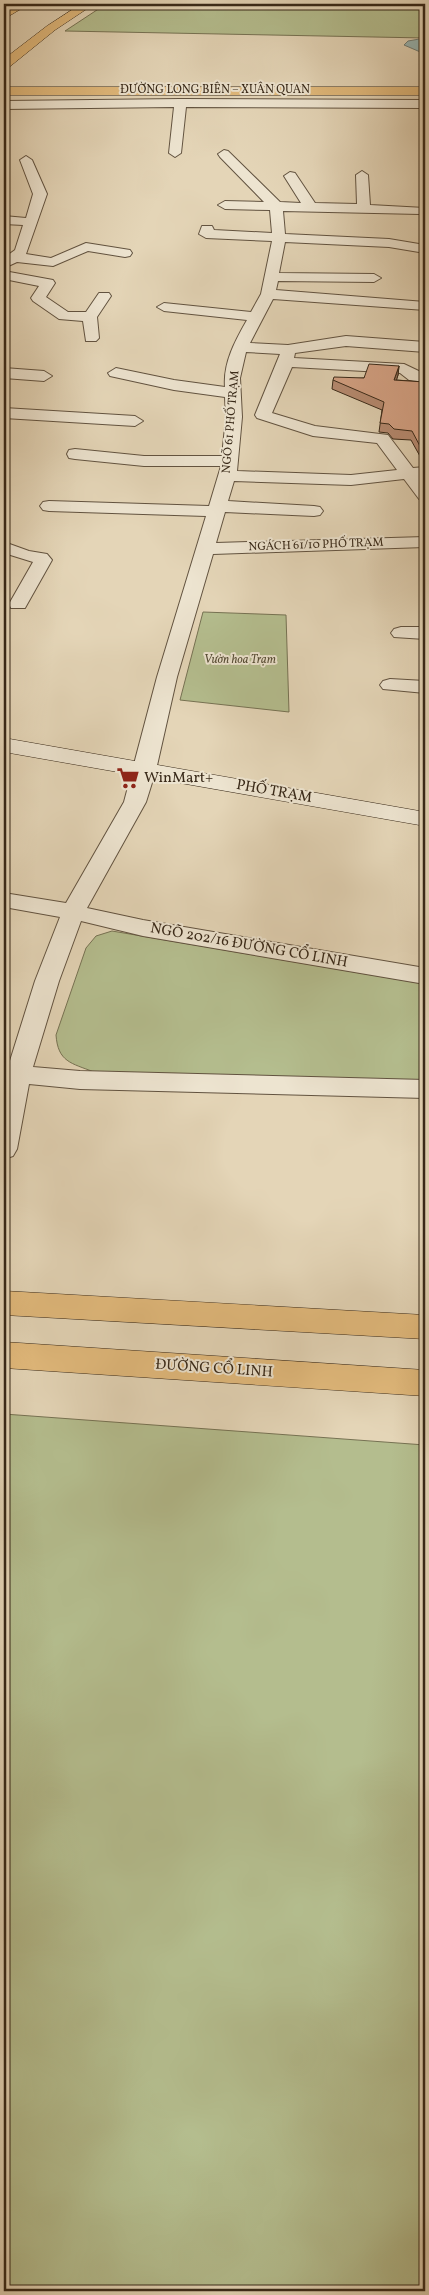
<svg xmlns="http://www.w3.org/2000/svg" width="429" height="2295" font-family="Vollkorn,serif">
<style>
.green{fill:#b4bd8e;stroke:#767253}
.water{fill:#98b7b6;stroke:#717e77}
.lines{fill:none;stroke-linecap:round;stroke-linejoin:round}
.street-casing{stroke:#625340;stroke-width:2}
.secondary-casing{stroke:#372818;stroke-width:1}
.primary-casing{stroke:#372818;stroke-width:1}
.highway-casing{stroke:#372818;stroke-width:1}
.street{fill:#ede4d0;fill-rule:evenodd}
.secondary{fill:#ede4d0;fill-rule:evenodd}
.primary{fill:#e2ba7c;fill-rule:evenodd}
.highway{fill:#e2ba7c;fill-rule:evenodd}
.wall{fill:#b98d74;stroke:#372818}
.shaded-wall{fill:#96735e;stroke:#372818}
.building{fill:#d7a487;stroke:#372818}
.labels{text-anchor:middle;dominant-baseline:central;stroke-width:4;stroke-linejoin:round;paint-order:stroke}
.far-street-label{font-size:12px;fill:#372818;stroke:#ede4d0}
.far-park-label{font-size:12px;font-style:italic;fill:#564d36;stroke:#ede4d0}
.poi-label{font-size:15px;fill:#372818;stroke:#ede4d0;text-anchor:start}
.street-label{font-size:15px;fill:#372818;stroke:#ede4d0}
</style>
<rect width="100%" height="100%" fill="#e4d5b7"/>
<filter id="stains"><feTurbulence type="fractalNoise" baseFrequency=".004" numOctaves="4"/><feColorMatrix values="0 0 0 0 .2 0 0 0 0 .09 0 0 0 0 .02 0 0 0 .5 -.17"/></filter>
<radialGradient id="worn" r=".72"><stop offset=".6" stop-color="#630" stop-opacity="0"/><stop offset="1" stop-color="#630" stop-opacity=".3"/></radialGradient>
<g class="green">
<polygon points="106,4 425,4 425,38 65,31"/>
<polygon points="203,612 286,615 289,712 180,700"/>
<path d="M112,931L425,984V1082L94,1072C71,1063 58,1062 56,1035L86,948L96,936Z"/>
<polygon points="4,1414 425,1445 425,2291 4,2291"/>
</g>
<polygon class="water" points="425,38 425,54 404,45 408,41"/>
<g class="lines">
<defs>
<g id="street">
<polygon points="180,99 425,100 425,108 186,107 181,153 175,157 169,153 174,107 4,109 4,101"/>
<path d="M224,150L228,151L280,202L301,203L284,176L290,172L295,173L315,203L357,204L356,175L362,171L368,175L370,205L425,208V213L420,214L283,211L285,234L389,239L425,245V253L389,247L285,242L279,273L374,274L381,278L374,282L278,281L276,290L425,302V310L273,299L250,343L288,345L346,336L425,342V352L346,346L295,353L294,358L404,364L425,374V384L409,380L400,373L292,367L272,413L315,426L388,435L413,468L425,467V477H420L425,484V500L419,499L404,479L351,485L234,481L228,501L314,506L320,507L323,511L320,515L314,516L225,512L216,543L425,537V547L213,554L177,677L156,770L146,802L87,908L143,920L425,968V984L143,936L81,921L59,981L33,1067L80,1071L425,1080V1098L80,1089L29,1084L17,1149L13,1156L4,1159V1064H9L35,981L60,917L4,907V893L66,903L124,802L157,677L206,516L49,511L43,510L40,506L43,502L49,501L209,506L221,466H144L75,459L69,458L67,454L69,450L75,449L144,456H222L226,417L225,397L174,390L110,376L108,373L116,368L174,380L225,387C223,363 235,341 247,320L164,311L157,307L164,303L251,312L261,294L272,241L206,238L199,234L202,226H212L214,230L272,233L270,210L225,209L218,205L225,201L264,202L220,157L218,154ZM246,352L280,354L255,415L257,418L313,436L377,443L397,470L351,475L237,471L242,417L240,378Z"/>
<polygon points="26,156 32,160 47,194 26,254 51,258 86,243 130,250 132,253 130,256 125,257 88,251 53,266 17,262 4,268 4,258 15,250 23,225 4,224 4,216 26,218 33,194 20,160"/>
<polygon points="4,271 53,280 55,283 46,297 68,312 86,312 99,293 109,293 111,296 97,317 99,338 96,341 86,341 83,321 59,319 33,301 31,298 39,286 4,279"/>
<polygon points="4,368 44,371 52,376 44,381 4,378"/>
<polygon points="4,408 135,416 143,421 135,426 4,418"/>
<polygon points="4,542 29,551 47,554 52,560 25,608 11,608 9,604 33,562 4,553"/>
<polygon points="401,627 425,627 425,639 394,637 391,633 394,629"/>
<polygon points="390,679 425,681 425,693 383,689 380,685 383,681"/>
</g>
<polygon id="secondary" points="4,738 425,812 425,826 4,752"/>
<g id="primary">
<rect x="4" y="87" width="421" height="8"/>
<polygon points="4,1291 425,1315 425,1339 4,1315"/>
<polygon points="4,1342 425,1370 425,1396 4,1368"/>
</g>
<g id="highway">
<polygon points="16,4 29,4 4,19 4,11"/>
<polygon points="81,4 94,4 55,30 8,68 4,69 4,59 47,26"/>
</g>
</defs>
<use href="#street" class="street-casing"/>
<use href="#secondary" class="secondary-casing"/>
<use href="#primary" class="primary-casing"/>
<use href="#highway" class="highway-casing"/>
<use href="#street" class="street"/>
<use href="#secondary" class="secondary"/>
<use href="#primary" class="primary"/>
<use href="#highway" class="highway"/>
</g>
<polygon class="wall" points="399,366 398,375 396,380 425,382 425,457 421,458 411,440 393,439 388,433 379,432 382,410 332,389 333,380 364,378"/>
<polygon class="shaded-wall" points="399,366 398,375 394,389 394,380"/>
<polygon class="building" points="369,364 399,366 394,380 425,382 425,448 421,448 412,431 394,429 389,424 380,423 384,402 333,380 334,377 364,378"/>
<defs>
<symbol id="supermarket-bare" viewBox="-9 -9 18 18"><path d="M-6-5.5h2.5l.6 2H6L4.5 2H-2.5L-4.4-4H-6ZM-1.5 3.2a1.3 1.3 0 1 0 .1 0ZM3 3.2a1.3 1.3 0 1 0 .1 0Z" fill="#8f2418" stroke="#ede4d0" stroke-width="2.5" paint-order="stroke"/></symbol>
</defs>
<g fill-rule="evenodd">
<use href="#supermarket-bare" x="112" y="762" width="32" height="32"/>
</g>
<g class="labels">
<g class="far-street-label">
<text x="215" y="90">ĐƯỜNG LONG BIÊN – XUÂN QUAN</text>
<text transform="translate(231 422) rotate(-85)">NGÕ 61 PHỐ TRẠM</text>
<text transform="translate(316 545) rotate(-2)">NGÁCH 61/10 PHỐ TRẠM</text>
</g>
<g class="far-park-label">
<text x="240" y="660">Vườn hoa Trạm</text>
</g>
<g class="poi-label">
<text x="144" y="778">WinMart+</text>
</g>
<g class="street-label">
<text transform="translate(274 792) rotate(10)">PHỐ TRẠM</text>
<text transform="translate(249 946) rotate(10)">NGÕ 202/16 ĐƯỜNG CỔ LINH</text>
<text transform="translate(214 1369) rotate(4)">ĐƯỜNG CỔ LINH</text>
</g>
</g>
<rect width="429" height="2295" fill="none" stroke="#e4d5b7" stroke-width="20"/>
<rect x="5" y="5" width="419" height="2285" fill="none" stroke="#372818" stroke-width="2.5"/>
<rect x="10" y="10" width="409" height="2275" fill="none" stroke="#372818"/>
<rect width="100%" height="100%" filter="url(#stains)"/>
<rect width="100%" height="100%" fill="url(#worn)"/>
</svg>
